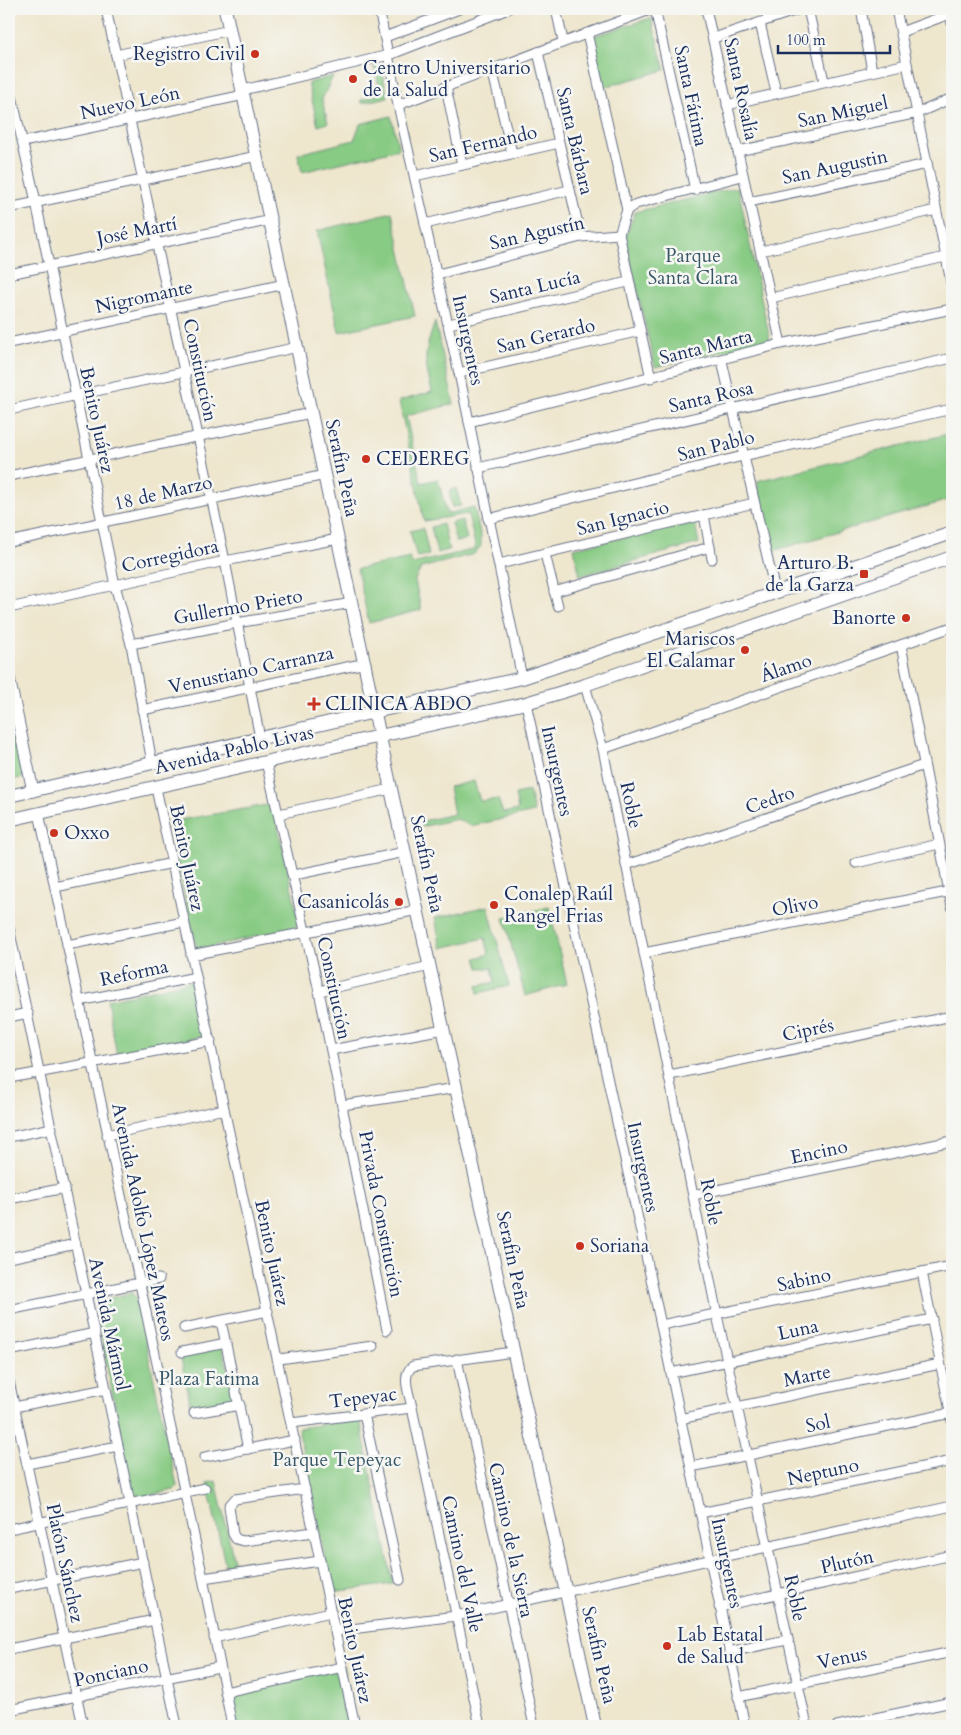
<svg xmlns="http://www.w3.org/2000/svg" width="961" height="1735" font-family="Cardo,serif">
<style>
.green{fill:#88cb84;stroke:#527d71}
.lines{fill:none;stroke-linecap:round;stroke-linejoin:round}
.minor-casing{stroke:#656f85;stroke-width:11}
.tertiary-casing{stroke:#656f85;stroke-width:13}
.secondary-casing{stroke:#656f85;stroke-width:14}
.minor{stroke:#fff;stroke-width:9}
.tertiary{stroke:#fff;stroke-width:11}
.secondary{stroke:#fff;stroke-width:12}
.poi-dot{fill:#c8321e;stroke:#f6f6f2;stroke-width:2}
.labels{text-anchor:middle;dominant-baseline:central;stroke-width:5;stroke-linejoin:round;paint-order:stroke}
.poi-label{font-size:19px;fill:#1b2f5e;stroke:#f6f6f2;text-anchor:start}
.street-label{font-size:19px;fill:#1b2f5e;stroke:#f6f6f2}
.park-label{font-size:19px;fill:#365668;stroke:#f6f6f2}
</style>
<rect width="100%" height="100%" fill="#f6f6f2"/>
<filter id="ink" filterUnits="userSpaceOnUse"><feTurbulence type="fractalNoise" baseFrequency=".02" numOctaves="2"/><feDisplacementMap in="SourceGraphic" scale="10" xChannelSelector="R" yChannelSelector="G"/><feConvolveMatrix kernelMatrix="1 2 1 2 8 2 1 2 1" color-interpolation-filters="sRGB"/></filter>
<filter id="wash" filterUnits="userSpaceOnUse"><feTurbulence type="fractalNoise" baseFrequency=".0096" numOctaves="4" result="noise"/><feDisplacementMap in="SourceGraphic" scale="20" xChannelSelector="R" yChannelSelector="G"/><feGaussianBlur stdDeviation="1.12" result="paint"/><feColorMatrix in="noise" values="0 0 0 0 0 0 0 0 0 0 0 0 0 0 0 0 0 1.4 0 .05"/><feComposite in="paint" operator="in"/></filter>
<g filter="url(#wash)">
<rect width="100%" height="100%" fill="#eee6cd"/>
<g class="green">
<polygon points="651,18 665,70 604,87 591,37"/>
<polygon points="380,65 388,97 362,103 361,100 381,93 374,66"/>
<polygon points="333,76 322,99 328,123 318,126 308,83"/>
<polygon points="391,116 399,149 302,172 298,154 354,140 360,124"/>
<polygon points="738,187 770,340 655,367 625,238 635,212"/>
<polygon points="392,212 415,316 339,332 317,231"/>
<path d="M435,322L454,404L406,416L421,483L438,479L447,514L474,507L481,537V546L474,554L421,568L415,580L421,610L369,623L357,569L410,558L412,564L476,549L468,514L424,521L399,401L432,392C424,358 423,356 435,322Z"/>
<polygon points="952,433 952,499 769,552 757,481"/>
<polygon points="456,488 461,506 452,507 449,491"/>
<polygon points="462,520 467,539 456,542 451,523"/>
<polygon points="695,523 699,543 580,576 574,548"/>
<polygon points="443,524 449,550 437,553 431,527"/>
<polygon points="423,528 429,555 417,557 410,531"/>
<polygon points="9,696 25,773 22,778 9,780"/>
<polygon points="474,781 480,801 498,799 503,813 518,810 515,794 529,791 534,812 471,826 457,819 416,828 414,823 454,814 449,787"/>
<polygon points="273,804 300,926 197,950 168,822"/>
<polygon points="488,906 509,986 478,993 477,986 495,982 492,968 479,968 476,958 489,954 485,938 441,948 435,918"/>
<polygon points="549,907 567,984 525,996 504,918"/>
<polygon points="193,981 207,1035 117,1056 107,1000"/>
<polygon points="132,1293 136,1297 177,1486 174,1490 137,1498 133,1496 95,1306 99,1300"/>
<polygon points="221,1345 239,1403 192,1412 180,1354"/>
<polygon points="360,1419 393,1584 332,1592 298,1428"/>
<polygon points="216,1481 235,1566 226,1568 207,1483"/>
<polygon points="343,1667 352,1723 334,1726 236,1726 229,1693"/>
</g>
</g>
<g filter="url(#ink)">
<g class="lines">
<defs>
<g id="minor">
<polyline points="106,9 225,561 260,738"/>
<polyline points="379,9 398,105 459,373 522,678"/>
<polyline points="556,9 563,41"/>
<polyline points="655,9 695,190"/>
<polyline points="706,9 781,344"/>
<polyline points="808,9 824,81"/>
<polyline points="861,9 872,71"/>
<polyline points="896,9 952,287"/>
<polyline points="950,14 952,24"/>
<polyline points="760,23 776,92"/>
<polyline points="901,32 952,13"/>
<polyline points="587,33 627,210"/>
<polyline points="385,37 459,9"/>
<polyline points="714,38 800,9"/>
<polyline points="538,52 581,237"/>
<polyline points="116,55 230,30"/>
<polyline points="492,69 512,153"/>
<polyline points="9,83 36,202 115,585 131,644 152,763"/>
<polyline points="446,87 462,165"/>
<polyline points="243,90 389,55 508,9"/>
<polyline points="398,105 652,9"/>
<polyline points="727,105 907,64"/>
<polyline points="23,142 244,95"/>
<polyline points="738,151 918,113 952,98"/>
<polyline points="415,176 559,143"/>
<polyline points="749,202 927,164"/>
<polyline points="9,208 257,156"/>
<polyline points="425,224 569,190"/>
<polyline points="761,251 936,210"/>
<polyline points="9,274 272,220"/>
<polyline points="438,274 581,237 619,234"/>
<polyline points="771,298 945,257"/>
<polyline points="449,324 628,282"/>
<polyline points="9,343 285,284"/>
<polyline points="722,361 775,591"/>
<polyline points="459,373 640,331"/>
<polyline points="651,378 619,234 627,210 636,204 742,176"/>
<polyline points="9,410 298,347"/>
<polyline points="469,422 781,344 952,309"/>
<polyline points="478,468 952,358"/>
<polyline points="9,476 311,413"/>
<polyline points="704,515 712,559"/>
<polyline points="488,519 743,456 952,409"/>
<polyline points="9,542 325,475"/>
<polyline points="545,554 558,606"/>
<polyline points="499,564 754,503"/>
<polyline points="554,592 710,547"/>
<polyline points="9,608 225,561 338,539"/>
<polyline points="131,644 237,623 352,603"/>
<polyline points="901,645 952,907"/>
<polyline points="585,685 603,749 717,1315 807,1726"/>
<polyline points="526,703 661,1325 745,1726"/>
<polyline points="142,710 366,663"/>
<polyline points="603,749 952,627"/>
<polyline points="266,762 319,991 387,1330"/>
<polyline points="156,788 355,1726"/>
<polyline points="39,813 203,1578 232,1726"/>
<polyline points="279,814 391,789"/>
<polyline points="856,863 939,844"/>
<polyline points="626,865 924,765"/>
<polyline points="294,875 405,852"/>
<polyline points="55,887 173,863"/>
<polyline points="9,928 177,1726"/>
<polyline points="67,945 184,922"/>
<polyline points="644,953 952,891"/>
<polyline points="191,955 418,910"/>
<polyline points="319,991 430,966"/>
<polyline points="79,1001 196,977"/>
<polyline points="9,1017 28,1013"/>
<polyline points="331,1050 444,1029"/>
<polyline points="670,1075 952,1016"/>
<polyline points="9,1078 211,1041"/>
<polyline points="342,1105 457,1088"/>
<polyline points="107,1135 224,1109"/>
<polyline points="9,1137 52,1128"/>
<polyline points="693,1195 952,1141"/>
<polyline points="9,1199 65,1188"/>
<polyline points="9,1258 76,1244"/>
<polyline points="922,1272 952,1421"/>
<polyline points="9,1310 159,1279"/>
<polyline points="221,1321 248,1449"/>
<polyline points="661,1325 952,1266"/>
<polyline points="184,1328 268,1311"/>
<polyline points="9,1351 95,1333"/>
<polyline points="182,1352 226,1343"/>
<polyline points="279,1359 373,1346"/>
<polyline points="457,1359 534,1726"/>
<polyline points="671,1373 932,1319"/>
<polyline points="9,1381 83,1726"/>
<polyline points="14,1407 106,1389"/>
<polyline points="412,1408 480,1726"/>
<polyline points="194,1413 240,1405"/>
<polyline points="364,1414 400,1580"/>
<polyline points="680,1419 940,1364"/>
<path d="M291,1423L412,1408C410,1395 400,1375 413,1366L513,1352"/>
<polyline points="205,1457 295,1440"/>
<polyline points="27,1464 118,1446"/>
<polyline points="691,1467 951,1413"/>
<polyline points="305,1489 235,1499 229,1506 233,1534 236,1539 244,1541 314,1532"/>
<polyline points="700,1513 952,1461"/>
<polyline points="9,1529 205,1488"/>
<polyline points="203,1578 320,1561"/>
<polyline points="9,1589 143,1562"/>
<polyline points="719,1607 952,1555"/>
<polyline points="335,1631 456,1616 952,1506"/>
<polyline points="214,1638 331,1612"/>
<polyline points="9,1649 155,1620"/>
<polyline points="729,1652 787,1640"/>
<polyline points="225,1692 343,1667"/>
<polyline points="738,1697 952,1652"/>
<polyline points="9,1710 219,1667"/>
<polyline points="837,1726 952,1702"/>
</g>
<polyline id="tertiary" points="9,678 33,791"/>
<g id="secondary">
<polyline points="225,9 391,789 595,1726"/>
<polyline points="9,796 522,678 952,533"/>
<polyline points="9,820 526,703 585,685 952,557"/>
</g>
</defs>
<use href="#minor" class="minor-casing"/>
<use href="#tertiary" class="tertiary-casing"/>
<use href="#secondary" class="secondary-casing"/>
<use href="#minor" class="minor"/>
<use href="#tertiary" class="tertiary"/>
<use href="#secondary" class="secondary"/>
</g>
</g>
<g class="poi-dot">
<circle cx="255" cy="54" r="5"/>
<circle cx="353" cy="79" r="5"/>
<circle cx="366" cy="459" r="5"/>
<rect x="859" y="569" width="10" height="10" rx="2.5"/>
<circle cx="906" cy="618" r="5"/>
<circle cx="745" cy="650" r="5"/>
<path d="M311.5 696.5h5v5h5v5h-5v5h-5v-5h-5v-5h5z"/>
<circle cx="54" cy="833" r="5"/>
<circle cx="399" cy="902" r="5"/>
<circle cx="494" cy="905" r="5"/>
<circle cx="580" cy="1246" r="5"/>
<circle cx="667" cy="1646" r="5"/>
</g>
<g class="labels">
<g class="poi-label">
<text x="245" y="54" text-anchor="end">Registro Civil</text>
<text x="363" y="68">Centro Universitario<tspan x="363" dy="22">de la Salud</tspan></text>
<text x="376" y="459">CEDEREG</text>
<text x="854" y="563" text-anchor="end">Arturo B.<tspan x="854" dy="22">de la Garza</tspan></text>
<text x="896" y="618" text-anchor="end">Banorte</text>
<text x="735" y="639" text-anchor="end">Mariscos<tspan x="735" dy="22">El Calamar</tspan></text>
<text x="325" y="704">CLINICA ABDO</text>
<text x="64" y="833">Oxxo</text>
<text x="504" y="894">Conalep Raúl<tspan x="504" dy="22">Rangel Frias</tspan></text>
<text x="389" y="902" text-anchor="end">Casanicolás</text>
<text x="590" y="1246">Soriana</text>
<text x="677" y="1635">Lab Estatal<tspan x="677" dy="22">de Salud</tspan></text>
</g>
<g class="street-label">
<text transform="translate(741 89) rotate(78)">Santa Rosalía</text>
<text transform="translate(691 96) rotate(78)">Santa Fátima</text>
<text transform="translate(130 103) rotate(-12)">Nuevo León</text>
<text transform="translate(843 112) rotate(-12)">San Miguel</text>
<text transform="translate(575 141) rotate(77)">Santa Bárbara</text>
<text transform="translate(483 144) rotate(-13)">San Fernando</text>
<text transform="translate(835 167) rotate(-12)">San Augustin</text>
<text transform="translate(137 231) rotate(-11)">José Martí</text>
<text transform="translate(537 233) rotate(-13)">San Agustín</text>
<text transform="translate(535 287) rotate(-13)">Santa Lucía</text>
<text transform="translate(144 297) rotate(-12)">Nigromante</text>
<text transform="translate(546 336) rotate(-13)">San Gerardo</text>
<text transform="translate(468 340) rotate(78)">Insurgentes</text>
<text transform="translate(706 347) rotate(-14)">Santa Marta</text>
<text transform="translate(200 370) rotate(78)">Constitución</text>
<text transform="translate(711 397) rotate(-13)">Santa Rosa</text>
<text transform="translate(97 420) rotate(78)">Benito Juárez</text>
<text transform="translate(716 446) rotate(-14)">San Pablo</text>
<text transform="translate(342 468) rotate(78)">Serafín Peña</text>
<text transform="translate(163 493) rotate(-13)">18 de Marzo</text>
<text transform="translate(623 518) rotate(-14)">San Ignacio</text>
<text transform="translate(170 556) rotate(-12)">Corregidora</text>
<text transform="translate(238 607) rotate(-10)">Gullermo Prieto</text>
<text transform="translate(786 668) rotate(-19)">Álamo</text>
<text transform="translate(251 670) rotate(-12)">Venustiano Carranza</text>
<text transform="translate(234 750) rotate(-13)">Avenida Pablo Livas</text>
<text transform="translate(557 771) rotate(78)">Insurgentes</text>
<text transform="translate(770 800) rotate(-19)">Cedro</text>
<text transform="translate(631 805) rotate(78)">Roble</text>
<text transform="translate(187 858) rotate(78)">Benito Juárez</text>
<text transform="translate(427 864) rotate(78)">Serafín Peña</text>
<text transform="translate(795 906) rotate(-11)">Olivo</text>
<text transform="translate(134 973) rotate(-12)">Reforma</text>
<text transform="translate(334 988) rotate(78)">Constitución</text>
<text transform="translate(808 1030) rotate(-12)">Ciprés</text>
<text transform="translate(819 1152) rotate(-12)">Encino</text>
<text transform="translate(643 1167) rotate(78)">Insurgentes</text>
<text transform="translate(711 1202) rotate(79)">Roble</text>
<text transform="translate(381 1214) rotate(79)">Privada Constitución</text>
<text transform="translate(143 1222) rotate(78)">Avenida Adolfo López Mateos</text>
<text transform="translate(272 1253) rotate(78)">Benito Juárez</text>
<text transform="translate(513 1260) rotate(78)">Serafín Peña</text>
<text transform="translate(804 1280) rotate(-12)">Sabino</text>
<text transform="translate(109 1324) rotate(78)">Avenida Mármol</text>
<text transform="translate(798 1330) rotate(-12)">Luna</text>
<text transform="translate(807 1376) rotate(-12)">Marte</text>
<text transform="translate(363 1398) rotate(-7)">Tepeyac</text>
<text transform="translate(818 1424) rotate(-12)">Sol</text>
<text transform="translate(823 1472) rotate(-12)">Neptuno</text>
<text transform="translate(511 1540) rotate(78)">Camino de la Sierra</text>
<text transform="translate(847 1562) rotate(-13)">Plutón</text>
<text transform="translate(65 1563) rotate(78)">Platón Sánchez</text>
<text transform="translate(727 1563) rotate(78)">Insurgentes</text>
<text transform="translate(462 1564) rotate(78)">Camino del Valle</text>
<text transform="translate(795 1598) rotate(78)">Roble</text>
<text transform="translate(355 1650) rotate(78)">Benito Juárez</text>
<text transform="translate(599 1655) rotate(77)">Serafín Peña</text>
<text transform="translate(842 1658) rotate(-12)">Venus</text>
<text transform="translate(111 1673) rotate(-12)">Ponciano</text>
</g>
<g class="park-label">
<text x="693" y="256">Parque<tspan x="693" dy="22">Santa Clara</tspan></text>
<text x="209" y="1379">Plaza Fatima</text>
<text x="337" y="1460">Parque Tepeyac</text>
</g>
</g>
<rect width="961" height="1735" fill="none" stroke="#f6f6f2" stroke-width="30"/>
<path d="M778 45v8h112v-8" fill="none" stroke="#1b2f5e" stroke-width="2.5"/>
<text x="786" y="45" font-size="15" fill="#1b2f5e" stroke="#f6f6f2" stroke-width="4" paint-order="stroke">100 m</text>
</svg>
